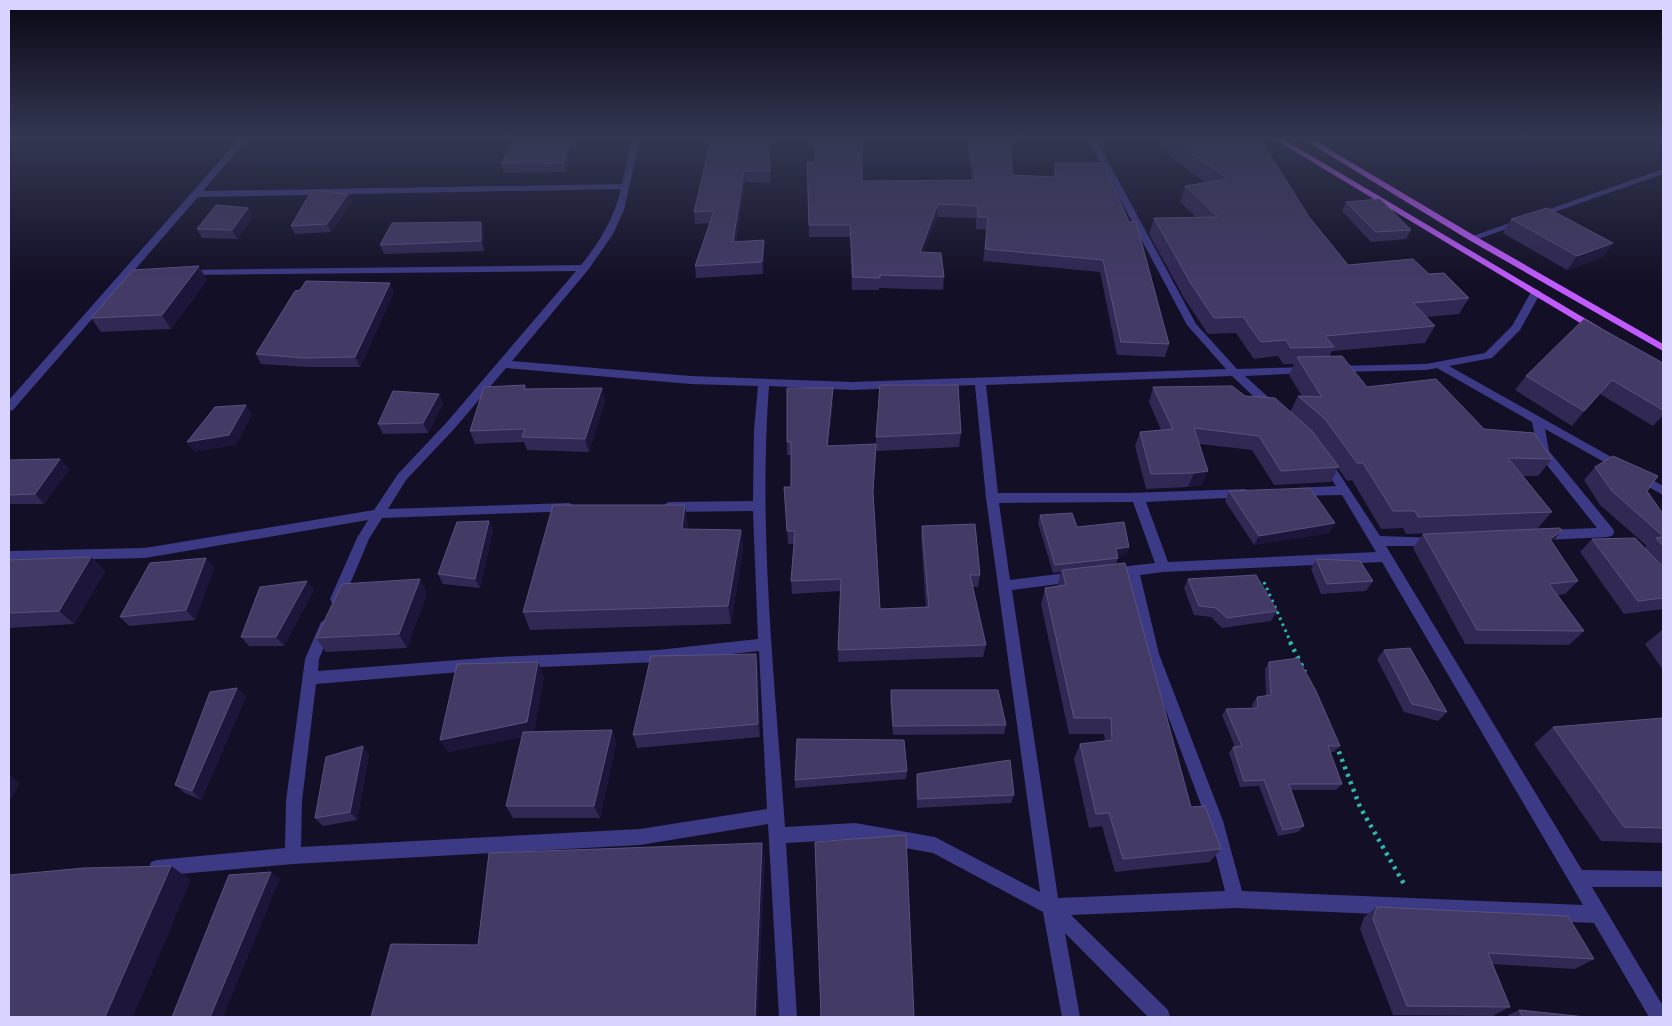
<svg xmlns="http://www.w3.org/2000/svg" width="1672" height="1026" font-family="Quicksand,sans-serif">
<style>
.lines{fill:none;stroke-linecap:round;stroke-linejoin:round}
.path-far1{stroke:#2fb8b0;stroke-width:3;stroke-dasharray:2.5 4;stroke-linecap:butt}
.path{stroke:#2fb8b0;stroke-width:4.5;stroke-dasharray:3 5;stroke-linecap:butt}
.minor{fill:#3d3a85;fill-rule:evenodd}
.major{fill:#c25bff;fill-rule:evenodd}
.wall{fill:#312854}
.shaded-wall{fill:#1d163a}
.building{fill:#433a66;stroke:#5a527e}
</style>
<rect width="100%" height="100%" fill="#130f26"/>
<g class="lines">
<polyline class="path-far1" points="1264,582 1291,643"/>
<g class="path">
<polyline points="1290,642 1305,672"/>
<polyline points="1336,744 1360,807 1404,884"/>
</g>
<g class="minor">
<path d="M239,139H247L203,191L622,184L632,139H640L624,210L613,234L588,270L512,361L690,376L852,382L1226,369L1187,325L1088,139H1096L1196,324L1237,369L1308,367L1313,370L1308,373L1245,376L1277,405L1279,408L1273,412L1269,411L1232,376L986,385L998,493H1128L1245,489L1251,493L1245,497L1146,502L1168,562L1376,552L1342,495L1295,496L1289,492L1295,488L1336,486L1319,461L1325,457L1329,458L1380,536L1439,538L1440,541L1439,544L1434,546H1386L1582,870L1663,871V887H1592L1663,1006V1017H1649L1594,923L1236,908L1071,915L1168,1010L1170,1017H1148L1065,933L1080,1017H1062L1043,912L933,853L855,839L786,843L797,1017H779L768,824L640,845L293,864L157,876L151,874L149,868L151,862L157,860L285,848L286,801L305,659L321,622L326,620L331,622L333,626L319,659L318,671L496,657L658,650L758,639L753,511L669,512L665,510L663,507L665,504L669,502L753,501L754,430L758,386L690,384L506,368L455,428L406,480L388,509L569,503L573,505L575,508L573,511L382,518L369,539L342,603L337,604L332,603L330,599L357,538L368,520L145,558L9,561V551L145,548L374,510L398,474L447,422L576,271L185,275L182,274V270L581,265C600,242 614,218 621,189L198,197L13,410L9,411V400ZM975,385L986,498L1040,892L935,837L855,823L785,827C775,681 758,533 769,386L852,390ZM1133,502L1155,563L1112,568L1107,569L1105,573L1107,577L1112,578L1127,576L1145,654L1207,821L1225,891L1058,898L1012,590L1074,582L1079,581L1081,577L1079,573L1074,572L1010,580L999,503ZM1382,562L1583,905L1242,891L1223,821L1159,654L1140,575L1163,572ZM759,651L767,809L640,829L301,847L302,801L316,684L496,669L658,662Z"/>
<polygon points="1663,169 1663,174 1475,240 1472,241 1467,238"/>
<polygon points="1536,289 1541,292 1520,330 1492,358 1449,366 1663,486 1663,495 1545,429 1549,451 1613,529 1614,532 1613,535 1608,537 1543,540 1538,538 1537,535 1538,532 1543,530 1597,528 1539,455 1532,422 1437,368 1426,370 1335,372 1330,369 1335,366 1426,364 1485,353 1512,326 1531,292"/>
</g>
<g class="major">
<polygon points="1274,139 1283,139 1601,328 1600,330 1592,330"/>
<polygon points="1303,139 1312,139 1475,236 1663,344 1663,351 1469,240"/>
</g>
</g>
<g class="wall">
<polygon points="515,139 573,139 574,145 566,172 504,173 501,164"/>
<polygon points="768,139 771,183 745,182 736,242 764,252 763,274 696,278 695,266 710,223 695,224 694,212"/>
<polygon points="813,139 862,139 862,181 972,180 967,147 967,139 1002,139 1012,175 1053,177 1055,163 1169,344 1165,357 1117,355 1100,272 983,261 987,230 976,229 976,218 937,217 923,252 944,277 943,290 879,288 879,290 852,290 850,237 809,237 807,162 815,162"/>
<polygon points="1163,139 1260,139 1309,217 1348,265 1429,274 1469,298 1459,314 1427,317 1435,326 1425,343 1332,351 1329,357 1367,387 1484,429 1552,459 1538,476 1523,476 1552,512 1537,529 1552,542 1578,581 1565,594 1558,595 1584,631 1569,645 1465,644 1413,548 1423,534 1469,532 1406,534 1403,528 1381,529 1352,480 1347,481 1338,468 1331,482 1274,485 1252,450 1199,444 1202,485 1188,487 1146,489 1135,446 1140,432 1161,430 1149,402 1153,387 1245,396 1290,412 1298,396 1302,396 1289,375 1294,364 1283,364 1278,356 1254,359 1236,333 1208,334 1184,298 1149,234 1154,218 1196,217 1180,202 1185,186 1206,183 1160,149"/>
<polygon points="348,194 352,202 331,232 295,234 291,226"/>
<polygon points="1346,202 1411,230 1406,239 1371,242 1342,211"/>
<polygon points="253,217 237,239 202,238 197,229"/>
<polygon points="1511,219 1613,243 1603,257 1567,270 1503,233"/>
<polygon points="484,232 484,251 384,254 380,245"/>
<polygon points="207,280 171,329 101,332 91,318"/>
<polygon points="394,292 360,367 308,367 261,364 256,354"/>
<polygon points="1663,363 1663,415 1653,426 1600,394 1572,426 1515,390 1526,376"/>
<polygon points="525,385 526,389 602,388 605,401 589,452 527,450 524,442 475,444 470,431"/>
<polygon points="833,388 833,401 828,446 873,494 880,609 926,607 921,538 922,526 980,575 978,587 972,587 986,645 983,657 838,662 840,591 792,594 791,581 794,544 788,544 784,487 791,487 791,455 787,455 787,442"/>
<polygon points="439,394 443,404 428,433 383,434 378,424"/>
<polygon points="961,433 959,447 876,451 876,437"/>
<polygon points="60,459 69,469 44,504 9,504 9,460"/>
<polygon points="1595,467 1647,491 1663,514 1663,609 1624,614 1580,552 1592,539 1645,548 1647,546 1600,505 1584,480"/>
<polygon points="1229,491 1329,533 1254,545 1225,501"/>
<polygon points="1040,515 1077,527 1129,547 1126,555 1118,556 1118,558 1116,564 1191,807 1221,849 1210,862 1115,872 1102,826 1089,828 1074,759 1080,744 1105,741 1104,734 1069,734 1041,604 1045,588 1057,586 1061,572 1053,573 1038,523"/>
<polygon points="489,521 493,531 480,588 443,584 438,574"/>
<polygon points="688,524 687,529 741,530 743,548 731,624 530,630 523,612"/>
<polygon points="91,557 105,571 74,624 9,628 9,560"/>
<polygon points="206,558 214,568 195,620 129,626 120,617"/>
<polygon points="1316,559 1373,581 1366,591 1321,594 1311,569"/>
<polygon points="1188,579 1277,611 1271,621 1222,628 1211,617 1194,615 1184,588"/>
<polygon points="314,590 284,646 249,646 241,637"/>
<polygon points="427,593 407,648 326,652 316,638"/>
<polygon points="1663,629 1663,670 1645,644"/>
<polygon points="1384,650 1447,712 1438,721 1404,712 1377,659"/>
<polygon points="1269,662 1340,746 1334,752 1330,752 1342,784 1336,790 1291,790 1304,826 1298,832 1278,836 1259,786 1240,787 1229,753 1233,747 1235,747 1222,715 1226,709 1253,708 1252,704 1257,697 1266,696 1265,669"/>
<polygon points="758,667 760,737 637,748 633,735"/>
<polygon points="544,676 534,731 612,730 616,743 600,818 513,818 506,806 522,737 448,752 440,740"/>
<polygon points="237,688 246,697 201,800 185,793 175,785"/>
<polygon points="891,690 1006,725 1004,734 893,735 890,699"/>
<polygon points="1663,718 1663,843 1601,841 1534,744 1553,727"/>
<polygon points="369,755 357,820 323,826 315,818"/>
<polygon points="907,771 906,779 795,788 795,780"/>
<polygon points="917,774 1014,795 1011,803 917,808 916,782"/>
<polygon points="1377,907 1594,959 1575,969 1492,964 1510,1007 1493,1016 1393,1015 1360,929 1364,917"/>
<polygon points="1519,1010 1586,1017 1508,1017 1508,1015"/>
</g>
<g class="shaded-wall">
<polygon points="571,139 573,139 574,145 566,172 564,163"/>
<polygon points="744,171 745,182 734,254 733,242"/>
<polygon points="348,194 352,202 331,232 327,224"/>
<polygon points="938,204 937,217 919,265 920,252"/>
<polygon points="248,208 253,217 237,239 232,230"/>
<polygon points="481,222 484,232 484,251 481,241"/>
<polygon points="764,240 764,252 763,274 762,262"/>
<polygon points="1613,243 1603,257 1567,270 1577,256"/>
<polygon points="199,266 207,280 171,329 162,315"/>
<polygon points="390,283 394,292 360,367 355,357"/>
<polygon points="1612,380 1600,394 1572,426 1584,411"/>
<polygon points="602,388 605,401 589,452 585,439"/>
<polygon points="833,388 833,401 827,459 827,446"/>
<polygon points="439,394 443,404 428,433 423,423"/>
<polygon points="246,405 252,415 236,445 194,452 187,442"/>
<polygon points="60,459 69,469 44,504 35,494"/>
<polygon points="1208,471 1202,485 1188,487 1194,473"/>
<polygon points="685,505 688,524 685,548 682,529"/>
<polygon points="489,521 493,531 480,588 475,579"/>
<polygon points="1335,523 1329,533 1254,545 1259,536"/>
<polygon points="741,530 743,548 731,624 728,606"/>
<polygon points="1562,531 1549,545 1550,539"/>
<polygon points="1129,547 1126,555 1113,557 1116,549"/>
<polygon points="91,557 105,571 74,624 59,611"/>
<polygon points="206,558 214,568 195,620 186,610"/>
<polygon points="420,579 427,593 407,648 399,634"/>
<polygon points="307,581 314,590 284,646 276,637"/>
<polygon points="756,654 758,667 760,737 758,724"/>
<polygon points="538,662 544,676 534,735 448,752 440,740"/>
<polygon points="237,688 246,697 201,800 192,791"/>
<polygon points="612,730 616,743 600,818 594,806"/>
<polygon points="363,746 369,755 357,820 350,812"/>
<polygon points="9,775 20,783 9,803"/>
<polygon points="762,843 765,858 758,1017 755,1017"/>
<polygon points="171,866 191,880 133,1017 105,1017"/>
<polygon points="271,872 280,879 223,1017 210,1017"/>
</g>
<g class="building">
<polygon points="515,139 571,139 564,163 501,164"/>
<polygon points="711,139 768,139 770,171 744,171 733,242 764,240 762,262 695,266 714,211 694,212"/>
<polygon points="814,139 862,139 862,181 976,180 968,139 1011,139 1012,175 1056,177 1055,163 1103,163 1129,222 1136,222 1169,344 1121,342 1103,260 985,249 988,217 978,217 977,206 938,204 920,252 941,253 944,277 880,275 880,278 853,277 850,225 809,225 807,162 815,162"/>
<polygon points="1172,139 1260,139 1309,217 1348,265 1413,259 1429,274 1444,273 1469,298 1413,303 1435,326 1325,336 1334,347 1291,348 1286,340 1261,342 1243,317 1214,318 1190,282 1154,218 1218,217 1185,186 1228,179"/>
<polygon points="312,190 348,194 327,224 291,226"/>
<polygon points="1380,199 1411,230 1376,232 1346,202"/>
<polygon points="216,205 248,208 232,230 197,229"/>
<polygon points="1547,208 1613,243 1577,256 1511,219"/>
<polygon points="481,222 481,241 380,245 392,223"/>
<polygon points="199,266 162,315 91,318 133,270"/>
<polygon points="306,281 390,283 355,357 303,358 256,354 295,291 300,290"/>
<polygon points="1584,319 1663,363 1663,410 1612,380 1584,411 1526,376"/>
<polygon points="1342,356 1367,387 1436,379 1484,429 1534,433 1552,459 1508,458 1552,512 1418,517 1415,511 1393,511 1363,463 1357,463 1325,419 1298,396 1322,397 1297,357"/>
<polygon points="525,385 524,389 602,388 585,439 522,437 525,429 470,431 484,387"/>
<polygon points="880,385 958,385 961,433 876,437"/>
<polygon points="1232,386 1245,396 1275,398 1312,431 1339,467 1281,471 1259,436 1194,428 1208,471 1194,473 1151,474 1140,432 1173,429 1153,387"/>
<polygon points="787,388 833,388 827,446 876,444 873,492 880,609 929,607 922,526 975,524 980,575 970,575 986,645 838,650 841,579 791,581 795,531 787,531 784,487 791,487 791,442 787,442"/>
<polygon points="393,391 439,394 423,423 378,424"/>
<polygon points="246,405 229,435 187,442 215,407"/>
<polygon points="1613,456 1658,476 1647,491 1663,514 1663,536 1612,491 1595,467"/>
<polygon points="60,459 35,494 9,495 9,460"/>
<polygon points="1310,488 1335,523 1259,536 1229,491"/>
<polygon points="553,505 685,505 682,529 741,530 728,606 523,612"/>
<polygon points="1072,513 1077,527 1124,522 1129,547 1116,549 1118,558 1055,565 1040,515"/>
<polygon points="489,521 475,579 438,574 457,522"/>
<polygon points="1560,528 1562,531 1550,539 1578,581 1549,584 1584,631 1477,630 1423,534"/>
<polygon points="1663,537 1663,546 1656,538"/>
<polygon points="1635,538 1663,567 1663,598 1638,601 1592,539"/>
<polygon points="91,557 59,611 9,613 9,560"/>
<polygon points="206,558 186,610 120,617 150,563"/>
<polygon points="1316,559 1360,561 1373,581 1327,584"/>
<polygon points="1125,563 1191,807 1205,806 1221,849 1123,859 1109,813 1096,814 1080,744 1112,740 1111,718 1074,718 1045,588 1066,585 1062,570"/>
<polygon points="1256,575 1277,611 1227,618 1216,608 1199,606 1188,579"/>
<polygon points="420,579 399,634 316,638 342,584"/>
<polygon points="307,581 276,637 241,637 260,587"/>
<polygon points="1410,648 1447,712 1412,704 1384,650"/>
<polygon points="756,654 758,724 633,735 651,656"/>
<polygon points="1298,658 1316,691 1340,746 1328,746 1342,784 1289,784 1304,826 1283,830 1264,780 1244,781 1233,747 1242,746 1226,709 1258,708 1257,697 1271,695 1269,662"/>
<polygon points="538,662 527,722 440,740 457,664"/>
<polygon points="237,688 192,791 175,785 210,692"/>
<polygon points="891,690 998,690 1006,725 893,726"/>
<polygon points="1663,718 1663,828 1624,827 1553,727"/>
<polygon points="612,730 594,806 506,806 523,732"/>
<polygon points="797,739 904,740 907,771 795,780"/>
<polygon points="363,746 350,812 315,818 326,757"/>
<polygon points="1010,760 1014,795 918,799 917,774"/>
<polygon points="906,835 914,1017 821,1017 815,842"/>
<polygon points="762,843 755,1017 371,1017 391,944 478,945 489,853"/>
<polygon points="171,866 105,1017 9,1017 9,875 84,868"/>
<polygon points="271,872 210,1017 172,1017 229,875"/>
<polygon points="1377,907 1568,916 1594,959 1488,953 1510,1007 1407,1006 1373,919"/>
<polygon points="1519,1010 1586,1017 1523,1017"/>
</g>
<linearGradient id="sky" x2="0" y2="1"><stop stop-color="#0a0815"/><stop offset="0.49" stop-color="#333752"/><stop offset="1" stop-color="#333752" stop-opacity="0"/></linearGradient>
<rect width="1672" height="282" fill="url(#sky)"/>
<rect width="1672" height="1026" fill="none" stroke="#d9d4ff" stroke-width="20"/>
</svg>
